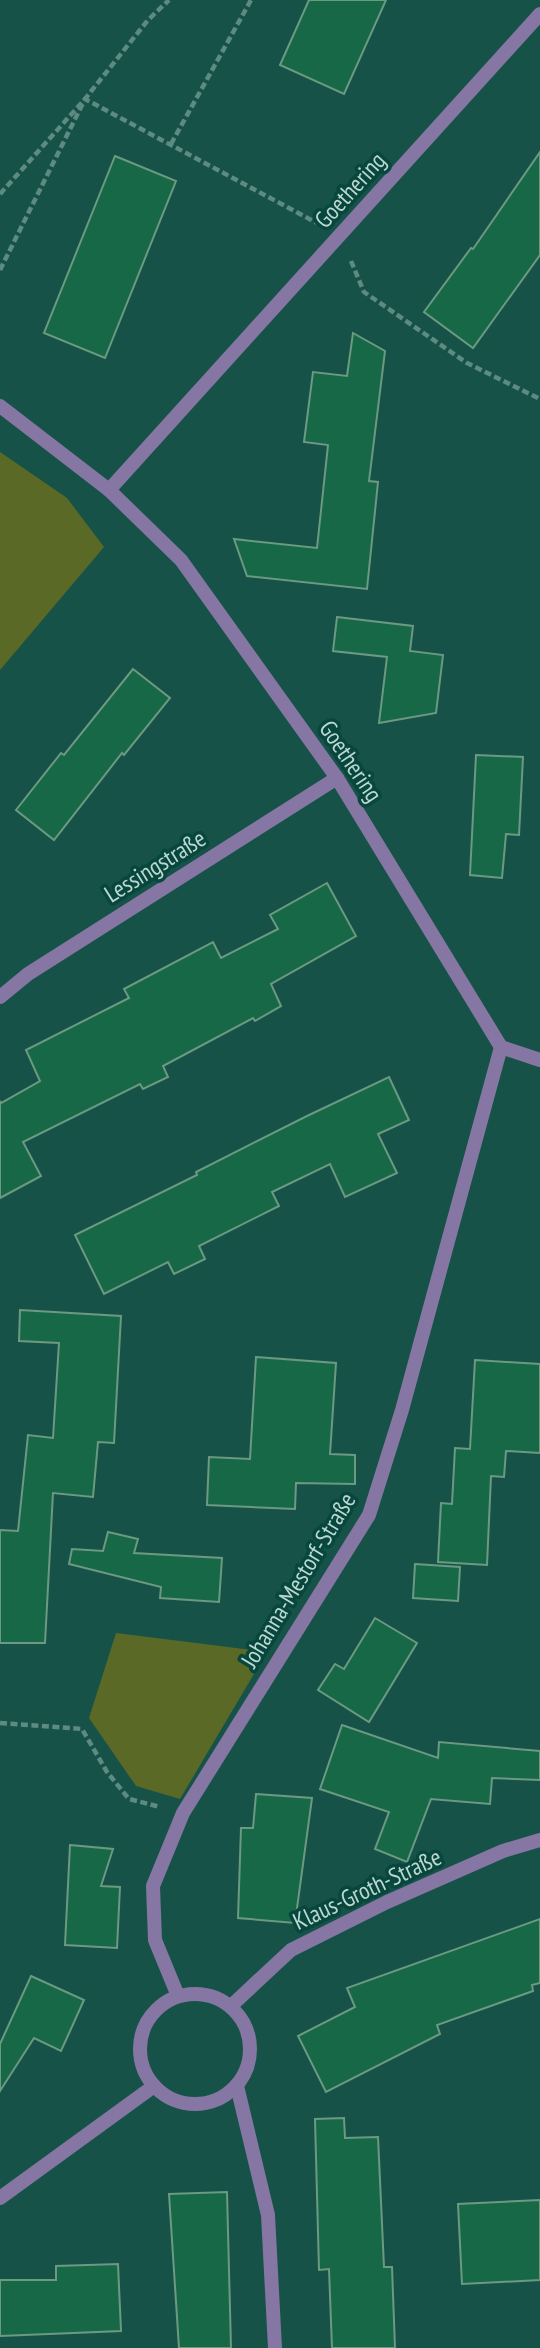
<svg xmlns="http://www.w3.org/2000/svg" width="540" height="2348" font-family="'PT Sans Narrow',sans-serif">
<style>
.green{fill:#5a6926}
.building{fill:#176847;stroke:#6c9981;stroke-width:2}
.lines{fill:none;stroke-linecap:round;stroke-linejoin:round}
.path{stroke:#5d8b83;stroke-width:4.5;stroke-dasharray:7 3.5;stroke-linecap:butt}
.street{stroke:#8676a3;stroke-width:14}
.labels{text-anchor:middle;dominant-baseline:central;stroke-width:7;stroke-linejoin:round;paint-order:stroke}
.street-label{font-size:24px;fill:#bdd8d2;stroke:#07473e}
</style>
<rect width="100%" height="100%" fill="#175249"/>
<g class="green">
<polygon points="0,452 67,498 104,547 0,670"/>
<polygon points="116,1633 267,1652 180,1799 136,1786 89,1718"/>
</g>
<g class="building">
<polygon points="309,0 386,0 344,94 280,65"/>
<polygon points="540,152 540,255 473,348 424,312 471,248 473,249"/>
<polygon points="115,156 176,181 105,358 44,333"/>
<polygon points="353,333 385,351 369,481 378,482 367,589 247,576 234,539 317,548 328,445 304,442 313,372 347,376"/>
<polygon points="337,617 413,626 410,651 443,655 436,713 379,723 387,657 333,651"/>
<polygon points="133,669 170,698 124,755 122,753 54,840 16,810 61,753 64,755"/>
<polygon points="476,755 523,757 519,835 506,834 502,878 470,875"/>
<polygon points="327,883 356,936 271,984 281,1006 255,1021 253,1018 163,1066 168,1077 143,1089 140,1084 23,1142 41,1176 0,1198 0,1101 1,1103 40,1081 26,1050 129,998 124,989 213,942 221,958 278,929 270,915"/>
<polygon points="389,1077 409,1120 378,1134 397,1173 345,1197 330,1164 272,1192 279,1206 199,1246 205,1259 174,1274 168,1262 104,1294 75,1235 197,1175 196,1172 307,1116"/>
<polygon points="20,1310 121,1316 114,1443 98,1442 93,1497 53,1493 45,1643 0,1643 0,1530 18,1531 28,1435 53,1438 59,1343 19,1341"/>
<polygon points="256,1357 336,1363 330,1454 355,1455 355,1484 296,1483 295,1509 207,1505 209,1457 250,1459"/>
<polygon points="475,1360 540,1364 540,1453 506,1451 504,1477 491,1476 487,1565 438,1562 441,1503 452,1504 455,1448 470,1449"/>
<polygon points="108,1532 138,1539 134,1553 222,1558 219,1602 160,1598 161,1587 69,1564 72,1549 103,1551"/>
<polygon points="415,1564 460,1567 458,1601 413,1598"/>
<polygon points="375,1618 417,1643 369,1722 318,1690 335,1664 344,1669"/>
<polygon points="342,1725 438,1758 439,1742 540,1751 540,1780 492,1778 490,1804 431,1799 407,1862 375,1849 389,1812 320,1789"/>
<polygon points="256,1794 312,1798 295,1923 238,1918 241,1828 253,1828"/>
<polygon points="70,1845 113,1849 101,1886 120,1887 117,1948 65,1945"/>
<polygon points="540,1919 540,1983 532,1985 533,1991 437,2025 440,2034 326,2092 298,2036 355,2007 347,1988"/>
<polygon points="31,1976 84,2000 61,2051 34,2038 0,2091 0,2044"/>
<polygon points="344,2118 345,2138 378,2137 384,2267 392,2267 395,2348 332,2348 329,2269 319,2270 315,2119"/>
<polygon points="227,2192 231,2348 179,2348 169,2194"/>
<polygon points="540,2200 540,2280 462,2284 458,2204"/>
<polygon points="118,2264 121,2331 0,2336 0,2280 56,2280 56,2266"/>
</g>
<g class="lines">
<g class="path">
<polyline points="171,144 251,0"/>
<polyline points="0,194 85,99 148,20 169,0"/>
<polyline points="351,261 364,292 467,363 540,399"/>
<polyline points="0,270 85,99 317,223"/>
<polyline points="0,1723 82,1729 107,1772 129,1799 160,1807"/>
</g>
<g class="street">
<polyline points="0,406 109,490 181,560 337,778 501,1047 540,1060"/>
<polyline points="109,490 540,14"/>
<polyline points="0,997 28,974 337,778"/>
<circle cx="195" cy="2049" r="55"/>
<polyline points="178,1996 155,1940 153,1886 183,1813 369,1515 402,1410 501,1047"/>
<polyline points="231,2006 291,1950 387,1902 503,1851 540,1840"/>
<polyline points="237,2086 268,2215 275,2348"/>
<polyline points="0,2198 154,2086"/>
</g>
</g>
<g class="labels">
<g class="street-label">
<text transform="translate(350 190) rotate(-48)">Goethering</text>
<text transform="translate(351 761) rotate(56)">Goethering</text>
<text transform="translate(155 866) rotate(-32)">Lessingstraße</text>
<text transform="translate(298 1580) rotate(-59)">Johanna-Mestorf-Straße</text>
<text transform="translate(367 1889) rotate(-25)">Klaus-Groth-Straße</text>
</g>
</g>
</svg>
